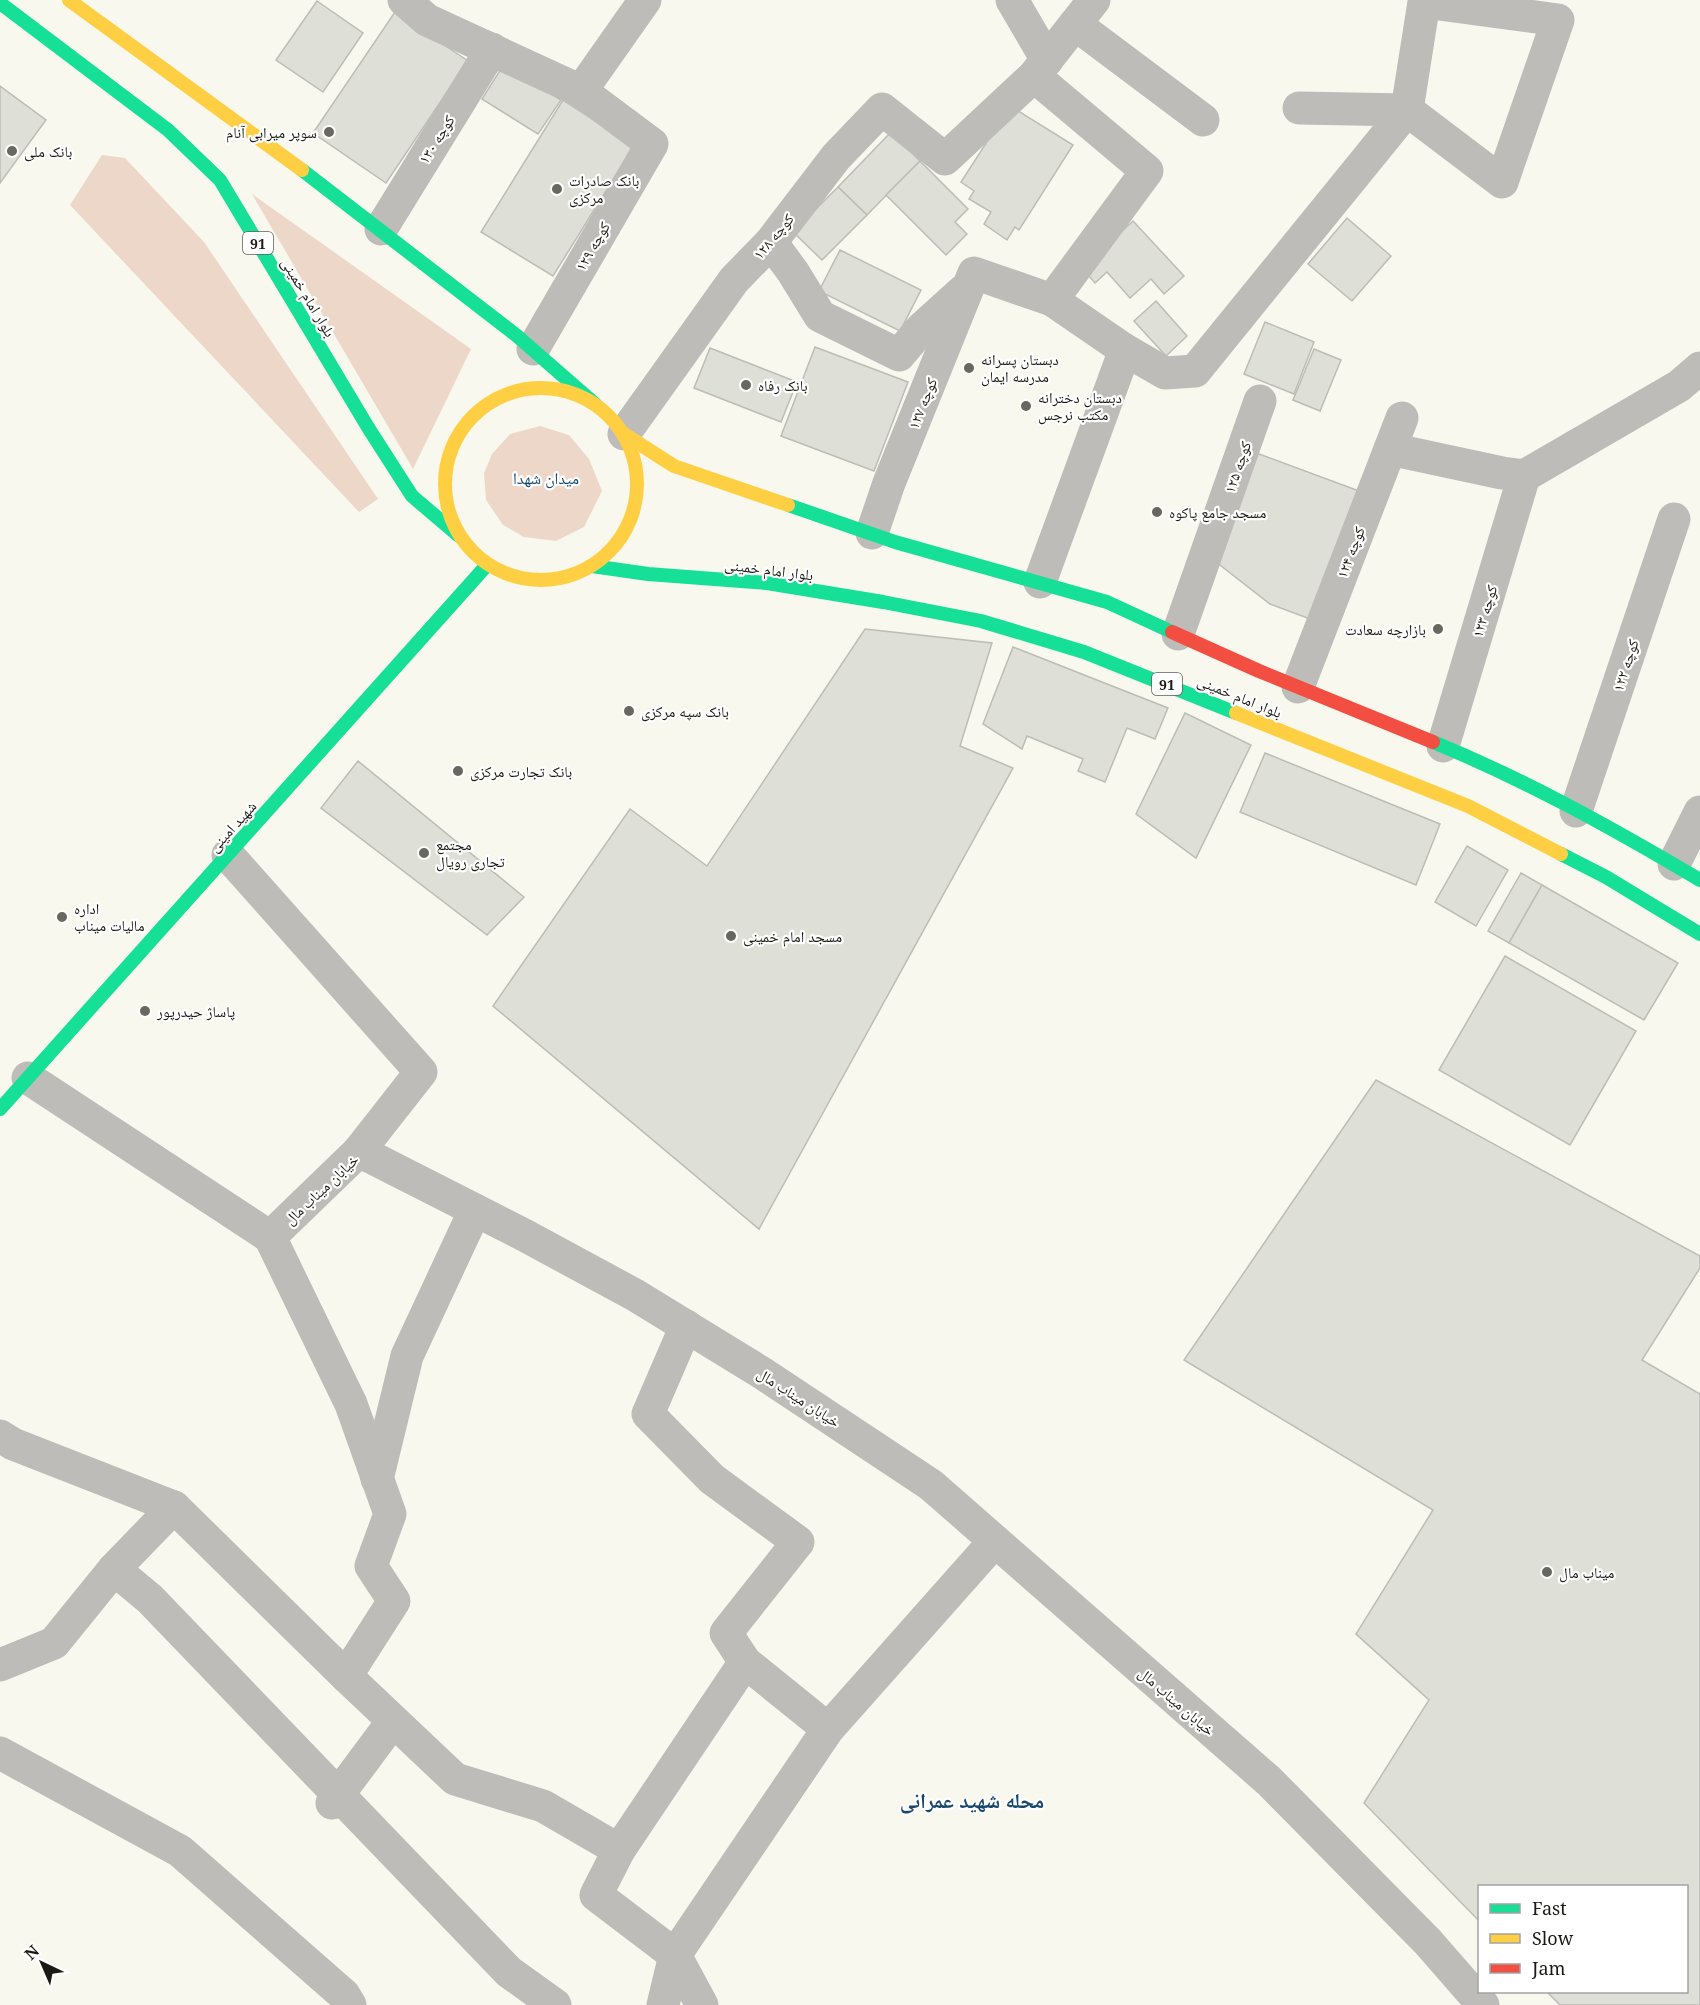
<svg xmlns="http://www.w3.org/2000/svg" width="1700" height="2005" font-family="'Noto Serif','Noto Naskh Arabic',serif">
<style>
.green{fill:#edd7c9}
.building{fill:#dedfd7;stroke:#bcbdb6;stroke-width:1.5}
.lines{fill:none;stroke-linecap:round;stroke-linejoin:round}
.street{stroke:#bebcb9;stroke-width:33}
.fast{stroke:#16e098;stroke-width:14}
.slow{stroke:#ffcf43;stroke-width:14}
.jam{stroke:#f24e42;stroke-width:14}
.poi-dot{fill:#686860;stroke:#fff;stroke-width:2}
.labels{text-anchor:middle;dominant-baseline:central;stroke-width:4.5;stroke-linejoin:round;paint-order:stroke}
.shield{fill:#fff;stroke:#5f5f5a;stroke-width:1.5}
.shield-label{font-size:14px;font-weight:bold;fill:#1a1a14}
.poi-label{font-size:15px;fill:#1a1a14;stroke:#fff;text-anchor:start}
.street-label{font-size:15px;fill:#1a1a14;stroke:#fff}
.neighbourhood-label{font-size:16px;fill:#17476b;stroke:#fff}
.district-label{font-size:21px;font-weight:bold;fill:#17476b;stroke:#fff}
</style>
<rect width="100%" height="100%" fill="#f9f8ee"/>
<g class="green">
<polygon points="102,155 125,158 204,242 378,499 359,512 70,205"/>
<polygon points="252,194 471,349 413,469"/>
<polygon points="540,426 569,435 589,459 602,491 584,527 556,541 524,537 503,525 486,500 484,473 492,454 510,434"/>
</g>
<g class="building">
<polygon points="317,1 363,33 323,92 276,60"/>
<polygon points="395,12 468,61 386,183 313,133"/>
<polygon points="504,64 561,100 538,134 482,99"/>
<polygon points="0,86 46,120 0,183"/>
<polygon points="563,100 634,146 553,276 481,232"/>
<polygon points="1010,106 1073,145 1019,230 1015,227 1007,240 984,224 991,212 969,199 974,191 961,182"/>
<polygon points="891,132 920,161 867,215 838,187"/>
<polygon points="920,161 968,209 955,222 967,234 946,255 886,195"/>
<polygon points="838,187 867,215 822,260 793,232"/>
<polygon points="1347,218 1391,256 1352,301 1308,264"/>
<polygon points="1133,221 1184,276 1164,294 1151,279 1130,298 1107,272 1095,283 1082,268"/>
<polygon points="840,250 921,290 900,331 819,291"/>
<polygon points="1156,301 1187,336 1166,356 1134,321"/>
<polygon points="1265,322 1314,342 1294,394 1244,374"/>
<polygon points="815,347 908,382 874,471 781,436"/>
<polygon points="710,348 797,382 781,422 694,388"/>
<polygon points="1314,349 1341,360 1320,411 1293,400"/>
<polygon points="1251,451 1359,491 1310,619 1270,604 1211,558"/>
<polygon points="865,629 992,643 960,746 1013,768 759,1229 493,1006 630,809 707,866"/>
<polygon points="1013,647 1168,708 1155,739 1127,728 1105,782 1078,771 1083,759 1027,736 1022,749 983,724"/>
<polygon points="1185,713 1251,745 1196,858 1136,814"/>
<polygon points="1265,753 1440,824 1416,885 1240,812"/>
<polygon points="358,761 524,897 487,935 321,808"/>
<polygon points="1467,846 1508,870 1476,926 1435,902"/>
<polygon points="1521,873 1542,885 1509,943 1488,931"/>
<polygon points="1542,885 1678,963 1644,1020 1509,943"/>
<polygon points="1505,956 1636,1031 1570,1145 1439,1070"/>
<polygon points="1376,1080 1700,1256 1700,1268 1642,1360 1700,1394 1700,2005 1560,2005 1547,1992 1686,1992 1686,1886 1480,1886 1480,1922 1364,1803 1429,1700 1356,1634 1433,1510 1184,1360"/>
</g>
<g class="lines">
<g class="street">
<polyline points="404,0 427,20 581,91 652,144 533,349"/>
<polyline points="1012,0 1047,60"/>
<polyline points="1075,24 1203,120"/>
<polyline points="1034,76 1147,171 1052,300"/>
<polyline points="581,91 645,0"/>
<polyline points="381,229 492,49"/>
<polyline points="771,242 793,272 820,316 899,355 921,329 963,291"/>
<polyline points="624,434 734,280 771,242 836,157 882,109 945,159 1034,76 1094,0"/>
<polyline points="1390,449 1502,473 1524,476 1679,386 1700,368"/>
<polyline points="872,533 889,483 974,273 1052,300 1125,350 1165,373 1195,371 1407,110 1502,182 1558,20 1424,2 1407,110 1299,108"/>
<polyline points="1040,582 1125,350"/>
<polyline points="1178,634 1260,401"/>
<polyline points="1298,687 1402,418"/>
<polyline points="1443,746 1524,476"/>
<polyline points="1576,811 1674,519"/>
<polyline points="228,855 421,1072 359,1151"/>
<polyline points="1674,864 1700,812"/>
<polyline points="28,1078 270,1237 359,1151 526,1236 635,1295 762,1373 931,1485 1269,1781 1428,1942 1483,2005"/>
<polyline points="0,1436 13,1444 174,1507 346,1676 394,1601 371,1566 390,1514 351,1404 270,1237"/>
<polyline points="377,1479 407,1356 475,1210"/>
<polyline points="114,1569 150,1599 509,1972 555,2005"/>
<polyline points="745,1662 828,1729"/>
<polyline points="0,1665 54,1643 114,1569 174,1507"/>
<polyline points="346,1676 455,1779 543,1806 619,1850 745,1662 726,1633 798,1542 712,1479 648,1414 686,1326"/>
<polyline points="0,1753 180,1851 344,1995 350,2005"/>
<polyline points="332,1803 393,1721"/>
<polyline points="619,1850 596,1895 675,1955 702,2005"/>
<polyline points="663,2005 675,1955 828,1729 994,1542"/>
</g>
<g class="fast">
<polyline points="0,3 168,130 220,180 369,429 412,496 459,536"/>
<polyline points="302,170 516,335 595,404"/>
<polyline points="788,505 895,542 1107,602 1172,632"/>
<polyline points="592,566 648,574 767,583 883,602 981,621 1084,652 1236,713"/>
<path d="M1433,742C1526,780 1614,829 1700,880"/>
<polyline points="1561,854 1606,877 1700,934"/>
<polyline points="0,1109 487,565"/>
</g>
<g class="slow">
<polyline points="69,0 302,170"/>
<circle cx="541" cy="484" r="96"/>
<polyline points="624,434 674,466 788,505"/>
<polyline points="1236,713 1468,806 1561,854"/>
</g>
<polyline class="jam" points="1172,632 1259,671 1433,742"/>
</g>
<g class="poi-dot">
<circle cx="329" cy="132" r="6"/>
<circle cx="12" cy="151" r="6"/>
<circle cx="557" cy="189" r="6"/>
<circle cx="969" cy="368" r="6"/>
<circle cx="746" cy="385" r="6"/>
<circle cx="1026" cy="406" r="6"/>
<circle cx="1157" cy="512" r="6"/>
<circle cx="1438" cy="629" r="6"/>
<circle cx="629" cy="711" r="6"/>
<circle cx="458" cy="771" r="6"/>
<circle cx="424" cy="853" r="6"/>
<circle cx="62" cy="917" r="6"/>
<circle cx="731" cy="936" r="6"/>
<circle cx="145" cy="1011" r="6"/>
<circle cx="1547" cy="1572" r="6"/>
</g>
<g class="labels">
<g class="shield">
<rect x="243" y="232" width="30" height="22" rx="4.5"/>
<rect x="1152" y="673" width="30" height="22" rx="4.5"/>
</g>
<g class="shield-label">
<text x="258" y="243">91</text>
<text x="1167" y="684">91</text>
</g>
<g class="poi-label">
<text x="317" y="132" text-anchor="end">سوپر میرابی آنام</text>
<text x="24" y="151">بانک ملی</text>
<text x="569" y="180">بانک صادرات<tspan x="569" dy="17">مرکزی</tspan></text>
<text x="981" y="359">دبستان پسرانه<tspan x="981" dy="17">مدرسه ایمان</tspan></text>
<text x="758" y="385">بانک رفاه</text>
<text x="1038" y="397">دبستان دخترانه<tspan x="1038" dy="17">مکتب نرجس</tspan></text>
<text x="1169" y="512">مسجد جامع پاکوه</text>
<text x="1426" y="629" text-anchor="end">بازارچه سعادت</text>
<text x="641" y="711">بانک سپه مرکزی</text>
<text x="470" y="771">بانک تجارت مرکزی</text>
<text x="436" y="844">مجتمع<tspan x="436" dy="17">تجاری رویال</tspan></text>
<text x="74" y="908">اداره<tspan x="74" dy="17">مالیات میناب</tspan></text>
<text x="743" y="936">مسجد امام خمینی</text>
<text x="157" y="1011">پاساژ حیدرپور</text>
<text x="1559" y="1572">میناب مال</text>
</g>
<g class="street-label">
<text transform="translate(436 139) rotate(-58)">کوچه ۱۳۰</text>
<text transform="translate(773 236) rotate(-50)">کوچه ۱۲۸</text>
<text transform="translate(592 246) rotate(-60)">کوچه ۱۲۹</text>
<text transform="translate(309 297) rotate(59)">بلوار امام خمینی</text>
<text transform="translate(922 403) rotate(-68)">کوچه ۱۲۷</text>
<text transform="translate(1237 467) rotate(-71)">کوچه ۱۲۵</text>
<text transform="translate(1350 552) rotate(-69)">کوچه ۱۲۴</text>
<text transform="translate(769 569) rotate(7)">بلوار امام خمینی</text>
<text transform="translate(1484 611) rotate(-73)">کوچه ۱۲۳</text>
<text transform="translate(1625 665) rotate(-72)">کوچه ۱۲۲</text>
<text transform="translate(1240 696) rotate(22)">بلوار امام خمینی</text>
<text transform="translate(232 826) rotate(-48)">شهید امینی</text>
<text transform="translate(321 1189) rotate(-43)">خیابان میناب مال</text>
<text transform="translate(799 1397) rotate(33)">خیابان میناب مال</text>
<text transform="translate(1177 1701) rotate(41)">خیابان میناب مال</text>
</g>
<g class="neighbourhood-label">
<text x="546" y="478">میدان شهدا</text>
</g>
<g class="district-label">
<text x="972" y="1800">محله شهید عمرانی</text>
</g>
</g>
<rect x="1478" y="1885" width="210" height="108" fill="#ffffff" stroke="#a3a3a1" stroke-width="1.5"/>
<rect x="1490" y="1904" width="30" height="9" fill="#16e098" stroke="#a3a3a1" stroke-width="1.5"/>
<text x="1532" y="1915" font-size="18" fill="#1a1a14">Fast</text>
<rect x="1490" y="1934" width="30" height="9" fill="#ffcf43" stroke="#a3a3a1" stroke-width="1.5"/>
<text x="1532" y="1945" font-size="18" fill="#1a1a14">Slow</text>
<rect x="1490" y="1964" width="30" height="9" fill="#f24e42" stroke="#a3a3a1" stroke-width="1.5"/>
<text x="1532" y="1975" font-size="18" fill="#1a1a14">Jam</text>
<g transform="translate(42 1963) rotate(316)" stroke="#ffffff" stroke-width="4.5" paint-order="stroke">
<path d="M0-4.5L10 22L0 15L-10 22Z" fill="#1a1a14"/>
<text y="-9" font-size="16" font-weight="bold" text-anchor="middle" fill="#1a1a14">N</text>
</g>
</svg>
